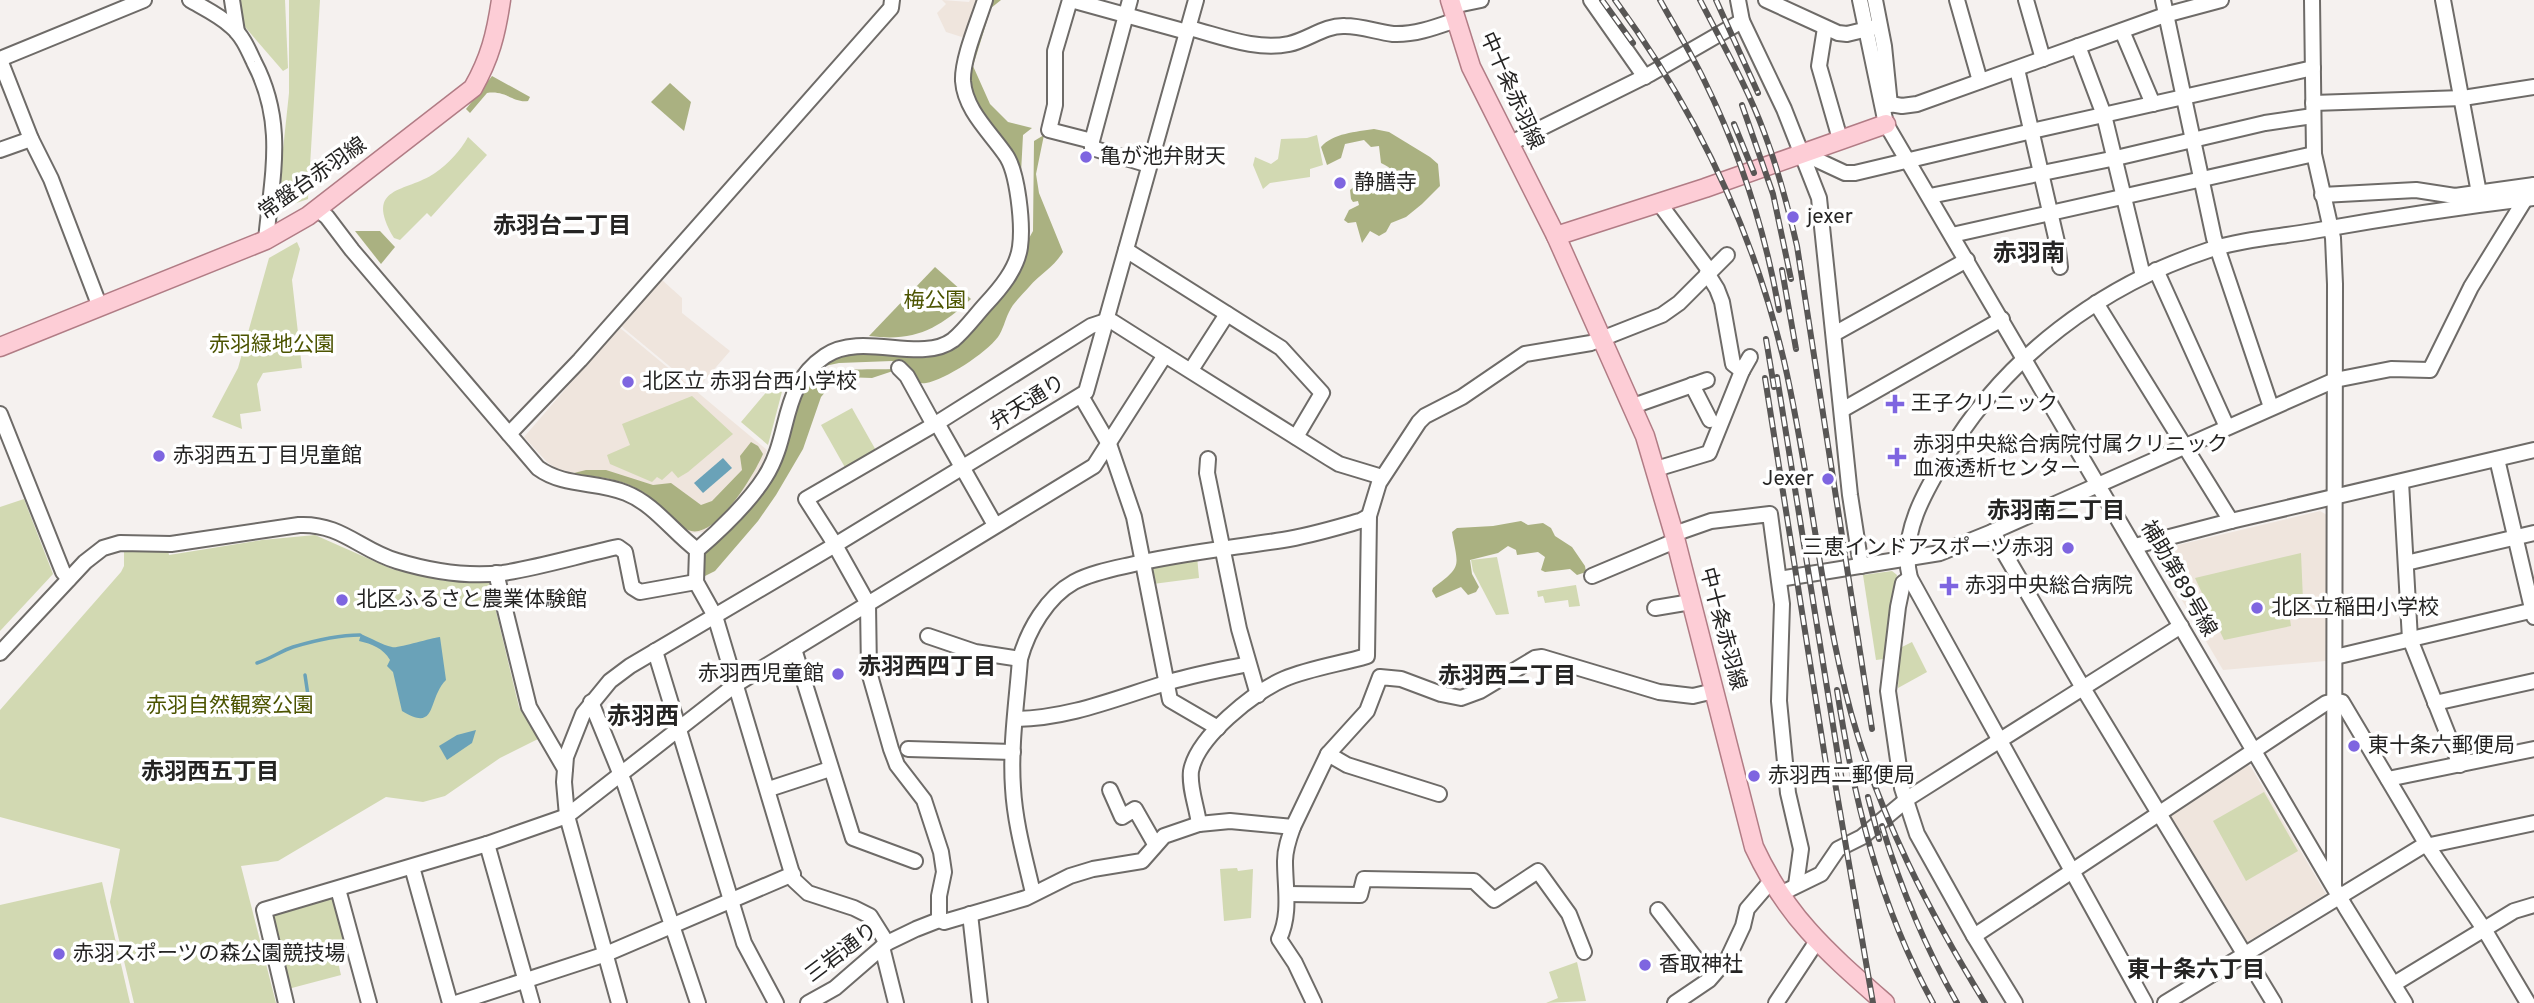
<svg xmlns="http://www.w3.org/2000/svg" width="2534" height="1003" font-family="Overpass,'Noto Sans JP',sans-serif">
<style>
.built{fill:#efe5dd}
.green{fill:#d2d9b2}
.forest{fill:#aab181}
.water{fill:#6aa2b8}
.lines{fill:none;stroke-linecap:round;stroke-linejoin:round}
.stream{stroke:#6aa2b8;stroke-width:3.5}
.minor-casing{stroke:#6e6b68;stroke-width:18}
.major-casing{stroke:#b17c85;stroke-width:21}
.minor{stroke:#fff;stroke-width:14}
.major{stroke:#fdcdd6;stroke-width:18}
.rail-casing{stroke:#585655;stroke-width:6}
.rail{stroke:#fff;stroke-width:3.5;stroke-dasharray:10;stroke-linecap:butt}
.poi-dot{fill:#7e65e0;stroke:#fff;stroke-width:2.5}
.labels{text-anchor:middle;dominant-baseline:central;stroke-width:7;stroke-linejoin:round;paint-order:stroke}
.street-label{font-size:21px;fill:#252423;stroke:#fff}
.poi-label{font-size:21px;fill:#252423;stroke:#fff;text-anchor:start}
.park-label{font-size:21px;fill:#4c5400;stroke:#fff}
.neighbourhood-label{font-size:23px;font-weight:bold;fill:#252423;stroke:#fff}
.quarter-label{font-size:24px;font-weight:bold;fill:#252423;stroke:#fff}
</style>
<rect width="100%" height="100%" fill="#f5f1ef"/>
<g class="built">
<polygon points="942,0 969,2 970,0 979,0 965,38 946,32 937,13 946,4"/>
<polygon points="662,280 682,298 682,313 730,351 697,389 621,326"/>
<polygon points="619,327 767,450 762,465 750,485 720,521 705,532 689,533 622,485 557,469 547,462 524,437"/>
<polygon points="2320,511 2327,515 2326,661 2223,670 2156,556 2157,550"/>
<polygon points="2247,764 2251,767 2326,894 2246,943 2169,818 2169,814"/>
</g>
<g class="green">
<polygon points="237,0 285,0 288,68 283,71 239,20"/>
<polygon points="289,0 320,0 308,199 285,207 277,206 289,93"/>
<polygon points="1317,135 1323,165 1310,169 1310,177 1270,183 1263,189 1253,165 1255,157 1271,164 1278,159 1281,139 1307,138"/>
<path d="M468,137L487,155L431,217L427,213L400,240L394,238C363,185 406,193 435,173C449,163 460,151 468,137Z"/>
<polygon points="297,242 300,249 292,280 302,368 263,373 257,384 261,411 240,414 242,429 212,417 238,368 269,258"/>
<polygon points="794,369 784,384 768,445 741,422 780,376"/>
<polygon points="692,396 733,434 688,472 678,478 672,471 662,480 657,477 652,482 610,464 607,455 630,445 622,424"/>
<polygon points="852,408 878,454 847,471 821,425"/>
<polygon points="24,499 53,574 0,631 0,507"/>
<polygon points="315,535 392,569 445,581 489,582 519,707 538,739 500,758 445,796 423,802 386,797 278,861 241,866 276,1003 134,1003 110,902 120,849 0,817 0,710 121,572 124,566 124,549 168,550 169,555 262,540"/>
<polygon points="2301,553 2303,600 2290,619 2291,626 2224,640 2195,578"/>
<polygon points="1197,556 1199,578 1153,584 1152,568 1157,563"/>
<polygon points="1497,557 1509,614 1496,615 1473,571 1471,560"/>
<polygon points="1892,571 1897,575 1884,659 1876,660 1863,575"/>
<polygon points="1576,585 1580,606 1569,607 1568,600 1545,603 1543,596 1538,597 1537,591"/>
<polygon points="1912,642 1927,672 1898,688 1900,648"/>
<polygon points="2264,792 2298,851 2246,881 2213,821"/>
<polygon points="1237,868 1238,871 1253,869 1251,918 1224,921 1220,869"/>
<polygon points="102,882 130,1003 0,1003 0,905"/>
<polygon points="334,897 348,948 342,948 336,954 341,975 288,989 272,918 275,912"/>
<polygon points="1577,962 1586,1001 1546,1003 1558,998 1549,972"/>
</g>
<g class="forest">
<path d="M990,0H1001L991,8L973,66L990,104L1008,122L1032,128L1023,135L1020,192C1007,167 967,104 967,79C967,56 983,22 990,0Z"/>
<path d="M492,76L530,97L528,101C513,103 506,90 487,93L470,113L466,109Z"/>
<polygon points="670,83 691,102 684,131 651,102"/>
<path d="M1374,129L1389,132L1430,157L1438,164L1440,186L1422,204L1406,217L1391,223L1386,232L1379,236L1370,231L1362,243L1356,222L1348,223L1344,220L1349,210L1359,205L1358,201L1353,202L1351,199L1350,190L1356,185L1365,187L1373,194L1383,184L1396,186C1398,174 1392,168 1381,163L1379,146L1371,147L1364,140L1345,144L1341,158L1327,165L1321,147C1333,133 1356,132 1374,129Z"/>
<path d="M1044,135L1036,174L1039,193L1063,252C1054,267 1040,274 1029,287C1022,295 1013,303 1009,312C1005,320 1003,330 998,337C986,353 945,380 926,383C909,386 906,364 892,361L839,363L820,367L834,355L865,351L926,358L957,342L1023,249L1033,231L1034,141Z"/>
<polygon points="355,231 380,231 395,247 381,264"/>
<path d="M935,267L971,299C938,329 915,342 869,336Z"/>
<path d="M894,369L896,370L872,378L844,377L831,385L821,397L803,449L776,495L758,521L715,571L703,577L699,576L703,557L708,548L762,488L800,390C822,365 863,370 894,369Z"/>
<path d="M751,442L758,446L763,454C755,473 715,542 688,530C675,524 663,507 651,498C629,479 598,476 570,474L586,470H606L653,485L671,483L701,505L712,501L742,470L740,456Z"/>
<path d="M1521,521L1528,525L1543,523L1551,528L1555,536L1572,547L1585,566L1586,572L1577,575L1570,569L1545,572L1541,570L1545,557L1538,552L1517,555L1516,550L1508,546L1498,553L1470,560L1472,574L1479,587L1476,592L1468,595L1461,587L1436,598L1432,591L1433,588C1463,566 1458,567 1452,532L1457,528L1493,526Z"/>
</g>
<g class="water">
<polygon points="723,458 732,468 703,493 694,483"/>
<path d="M361,634C371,638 382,645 392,647C397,649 430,638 440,637L446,680C427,699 438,733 402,711L393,672L387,666L390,660C383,648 372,644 359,641Z"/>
<polygon points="476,730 472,743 447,760 439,746 457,735"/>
</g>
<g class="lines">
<g class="stream">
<path d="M257,663C270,659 281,651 293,647C313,641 339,635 360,635"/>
<polyline points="305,675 309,702"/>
</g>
<defs>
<g id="minor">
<path d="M190,0C204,8 219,15 231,26C242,35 248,49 254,62C286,123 272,175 266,240"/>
<polyline points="232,0 237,32"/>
<polyline points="1070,0 1055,51 1055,105 1049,130 1092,141 1092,148 1149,165"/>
<polyline points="1071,0 1187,32"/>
<polyline points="1591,0 1645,77"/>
<polyline points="1738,0 1742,21 1784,109 1819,198 1850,495 1861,566"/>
<polyline points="1766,0 1838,33 1847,34 1876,27"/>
<polyline points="1860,0 1886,124 2346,908 2405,1003"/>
<polyline points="1875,0 1884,46 1890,105"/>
<polyline points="1957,0 1980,81"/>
<polyline points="2026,0 2043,59"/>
<polyline points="2163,0 2214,238 2271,407"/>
<polyline points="2312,0 2314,154 2333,238 2335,284 2334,886"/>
<polyline points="2443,0 2479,193"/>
<polyline points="1452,6 1481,0"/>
<path d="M1189,28C1221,36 1256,51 1289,44C1308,40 1325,25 1345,26C1361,26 1377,32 1393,34C1415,35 1436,27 1456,20"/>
<polyline points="1825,28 1819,66 1840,139"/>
<polyline points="2122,31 2153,104"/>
<polyline points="2078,46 2104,115 2143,276"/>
<polyline points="0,59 144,0"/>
<polyline points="0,60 31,139 51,179 100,307"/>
<polyline points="2017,69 2057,242 2060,267"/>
<polyline points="2313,103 2463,98 2534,87"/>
<polyline points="1890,104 1902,106 1917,104 2165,15 2221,0"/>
<polyline points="1092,141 1130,0"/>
<polyline points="1509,144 1650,74 1742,21"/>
<polyline points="0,150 31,139"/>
<polyline points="1802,153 1845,173 1855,173 2032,131 2313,68"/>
<polyline points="2322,195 2416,190 2455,196 2534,185"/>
<polyline points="1930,196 2116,158 2265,123 2313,116"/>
<polyline points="1659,203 1709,270"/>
<path d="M317,209L327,217L352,250L538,468C564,487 597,481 626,493C654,504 673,532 697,550"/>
<polyline points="1952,235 2314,154"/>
<polyline points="1126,250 1281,348 1322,393 1296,437"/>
<polyline points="2156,270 2227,427"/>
<polyline points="1707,273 1717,289 1722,302 1733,364 1742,371"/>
<polyline points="2096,303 2231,521"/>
<polyline points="1834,334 1967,260"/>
<polyline points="1165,355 1329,458 1339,464 1382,477"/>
<polyline points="899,368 907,376 934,425"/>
<polyline points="1191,370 1227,314"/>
<polyline points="1692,385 1710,420"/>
<polyline points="1081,396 1109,444 1134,517 1170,700 1218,728"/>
<polyline points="1633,406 1707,380"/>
<polyline points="1842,410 2002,319"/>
<polyline points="0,414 63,572 69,579"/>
<polyline points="937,423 995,525"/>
<polyline points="509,434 580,360 891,8 892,0"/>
<polyline points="1208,459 1207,473 1239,629 1258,695"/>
<polyline points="2497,459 2534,617"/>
<polyline points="1656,469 1709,453 1742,371 1750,357"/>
<polyline points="2401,482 2410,639 2460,765"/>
<polyline points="1992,532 2086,693 2274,1003"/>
<polyline points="1674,534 1711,521 1770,514 1782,604 1779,701 1788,793 1801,849 1796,885"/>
<polyline points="2135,546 2231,521 2534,450"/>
<polyline points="2406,563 2534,533"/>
<polyline points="496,573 529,707 565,769"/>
<polyline points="1592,576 1675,541"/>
<polyline points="1910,578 1903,583 1898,607 1888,691 1902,788 1917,834 1974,936 2015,1003"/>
<polyline points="1779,579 1940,553 1992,532 2335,380 2391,369 2430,370 2471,287 2534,185"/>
<polyline points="1655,608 1691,602"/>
<polyline points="928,636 975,652 1020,659"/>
<polyline points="794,649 853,838 915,861"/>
<polyline points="655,651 744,943 776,1003"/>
<path d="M0,653L85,562L103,548L120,543L171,544L299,525C341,523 360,550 397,561C430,571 469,577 503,573C542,567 580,555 618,547L625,552L632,587L640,592L696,582"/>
<polyline points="2335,657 2534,610"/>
<polyline points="591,702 625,785 698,1003"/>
<polyline points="2435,703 2534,681"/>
<path d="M1016,719C1069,718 1114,699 1163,684C1191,675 1220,670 1248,664"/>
<polyline points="908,749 1013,752"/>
<polyline points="1328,754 1347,765 1439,794"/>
<polyline points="2388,779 2534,749"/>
<polyline points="769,789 830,769"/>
<polyline points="1110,790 1122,817 1135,809 1155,844"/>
<path d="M1199,824C1197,807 1189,788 1191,771C1197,737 1254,692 1284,679C1310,668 1340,664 1367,656L1369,516L1379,483L1419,422L1425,416L1462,397L1525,354L1591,343L1662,315L1679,303L1727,255"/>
<path d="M1293,827C1289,838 1285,849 1285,861C1285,888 1291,914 1279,939L1295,963L1314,1003"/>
<polyline points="487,844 532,1003"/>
<polyline points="412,867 450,1003"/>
<polyline points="338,889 369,1003"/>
<path d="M1033,893C1025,858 1015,824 1013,788C1010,745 1017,701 1020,659C1028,630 1047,597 1074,582C1091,573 1112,569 1130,565C1180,553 1232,548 1283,540C1309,536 1335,528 1360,521L1369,516"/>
<polyline points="1287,894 1360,895 1364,879 1474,881 1494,900 1538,871 1569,914 1584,952"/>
<polyline points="1780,894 1821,874 1838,849 1862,837 1910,797 2181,626"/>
<polyline points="1658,910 1700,964"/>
<polyline points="970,914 980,1003"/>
<polyline points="1974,936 2326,703 2335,701 2342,702 2427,845 2484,929 2528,1003"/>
<path d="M887,943L870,916L854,908L808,893L794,880L715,616L696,582L697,550C719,531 750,501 765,477C792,435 779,387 825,356C862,331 921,364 953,340C965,330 975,316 985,305C1000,289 1017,269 1020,247C1023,225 1018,171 1005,154C990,132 965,110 963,81C962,59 978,22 985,0"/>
<polyline points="882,947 896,1003"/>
<polyline points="2394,984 2514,911 2534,905"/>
<polyline points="286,1003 264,910 487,844 567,816 735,685 1094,466 1165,355 1113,322 1106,321 1091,326 937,423 806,499 831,538 868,604 869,672 891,749 897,765 924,800 941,852 944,872 939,896 939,920"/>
<polyline points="456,1003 606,954 793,874"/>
<polyline points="619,1003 567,816 564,782 566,757 583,714 610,681 630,666 835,545 1086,392 1196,0"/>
<polyline points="808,1003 835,988 887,943 916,929 939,920 944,922 1026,898 1070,876 1093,869 1142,861 1164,836 1199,824 1230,821 1293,827 1328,754 1367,711 1380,677 1401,679 1441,694 1461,698 1480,691 1535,658 1542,657 1659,692 1693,696 1714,691"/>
<polyline points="1675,1003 1709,980 1728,958 1743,926 1747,909 1771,881"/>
<polyline points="1776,1003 1817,941"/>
<path d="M2145,1003L1910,578C1899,535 1925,491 1947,455C2005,357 2102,285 2209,250C2243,239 2279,237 2313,231C2387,218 2460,207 2534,198"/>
<polyline points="2165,1003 2421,847 2534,823"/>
</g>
<g id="major">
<path d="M1450,0L1471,67L1556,236L1645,436L1674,534L1754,847C1787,918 1827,952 1885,1003"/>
<polyline points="1556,236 1705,188 1886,124"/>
<path d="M0,347L266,240L308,216L473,88C490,58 496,34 501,0"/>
</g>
</defs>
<use href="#minor" class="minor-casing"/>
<use href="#major" class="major-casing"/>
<use href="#minor" class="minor"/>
<use href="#major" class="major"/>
<defs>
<g id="rail">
<polyline points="1602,0 1633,43"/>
<path d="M1615,0C1695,109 1753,230 1784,361C1811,478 1820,598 1851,713C1880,817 1929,912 1985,1003"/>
<path d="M1660,0C1675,27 1691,53 1704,80C1740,153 1765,230 1779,310"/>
<path d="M1700,0C1722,43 1747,86 1764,132C1778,169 1788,207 1797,246L1872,729"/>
<polyline points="1716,0 1758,93"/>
<polyline points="1742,105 1773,194 1791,279"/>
<polyline points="1734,124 1754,173"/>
<polyline points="1782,270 1796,349"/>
<polyline points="1766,339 1774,387"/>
<polyline points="1777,377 1842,781"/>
<polyline points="1765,378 1829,783"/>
<path d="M1837,690C1854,800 1879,905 1933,1003"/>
<polyline points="1833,771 1873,1003"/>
<polyline points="1868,797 1879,839"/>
<path d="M1882,826C1901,889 1925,947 1957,1003"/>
</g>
</defs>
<use href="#rail" class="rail-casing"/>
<use href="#rail" class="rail"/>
</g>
<g class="poi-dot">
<circle cx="1086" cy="157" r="7"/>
<circle cx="1340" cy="183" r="7"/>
<circle cx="1793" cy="217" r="7"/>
<circle cx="628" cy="382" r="7"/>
<path d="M1891.5 393.5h7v7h7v7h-7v7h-7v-7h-7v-7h7z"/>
<circle cx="159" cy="456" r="7"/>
<path d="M1893.5 446.5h7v7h7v7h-7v7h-7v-7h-7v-7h7z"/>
<circle cx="1828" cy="479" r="7"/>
<circle cx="2068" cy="548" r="7"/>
<path d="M1945.5 575.5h7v7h7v7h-7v7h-7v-7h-7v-7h7z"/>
<circle cx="342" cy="600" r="7"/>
<circle cx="2257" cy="608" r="7"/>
<circle cx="838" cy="674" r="7"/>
<circle cx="2354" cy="746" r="7"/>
<circle cx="1754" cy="776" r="7"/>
<circle cx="59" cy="954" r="7"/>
<circle cx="1645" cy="965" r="7"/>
</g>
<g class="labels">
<g class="street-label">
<text transform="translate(1511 91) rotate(66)">中十条赤羽線</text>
<text transform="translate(313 179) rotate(-35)">常盤台赤羽線</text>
<text transform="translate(1028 403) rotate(-32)">弁天通り</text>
<text transform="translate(2178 579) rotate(60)">補助第89号線</text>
<text transform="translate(1722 629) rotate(75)">中十条赤羽線</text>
<text transform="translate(842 953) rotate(-37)">三岩通り</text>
</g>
<g class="poi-label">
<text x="1100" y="157">亀が池弁財天</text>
<text x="1354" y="183">静膳寺</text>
<text x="1807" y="217">jexer</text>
<text x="642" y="382">北区立 赤羽台西小学校</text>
<text x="1911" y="404">王子クリニック</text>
<text x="1913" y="445">赤羽中央総合病院付属クリニック<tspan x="1913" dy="24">血液透析センター</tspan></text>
<text x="173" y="456">赤羽西五丁目児童館</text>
<text x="1814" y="479" text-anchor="end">Jexer</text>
<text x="2054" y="548" text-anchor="end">三恵インドアスポーツ赤羽</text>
<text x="1965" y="586">赤羽中央総合病院</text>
<text x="356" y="600">北区ふるさと農業体験館</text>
<text x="2271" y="608">北区立稲田小学校</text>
<text x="824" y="674" text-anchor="end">赤羽西児童館</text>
<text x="2368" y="746">東十条六郵便局</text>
<text x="1768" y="776">赤羽西二郵便局</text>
<text x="73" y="954">赤羽スポーツの森公園競技場</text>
<text x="1659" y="965">香取神社</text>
</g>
<g class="park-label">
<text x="935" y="301">梅公園</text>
<text x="272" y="345">赤羽緑地公園</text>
<text x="230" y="706">赤羽自然観察公園</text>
</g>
<g class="neighbourhood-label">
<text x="562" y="227">赤羽台二丁目</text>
<text x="2056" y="512">赤羽南二丁目</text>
<text x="927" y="668">赤羽西四丁目</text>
<text x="1507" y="677">赤羽西二丁目</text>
<text x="210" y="773">赤羽西五丁目</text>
<text x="2196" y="971">東十条六丁目</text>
</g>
<g class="quarter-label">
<text x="2029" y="255">赤羽南</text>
<text x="643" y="718">赤羽西</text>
</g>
</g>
</svg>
